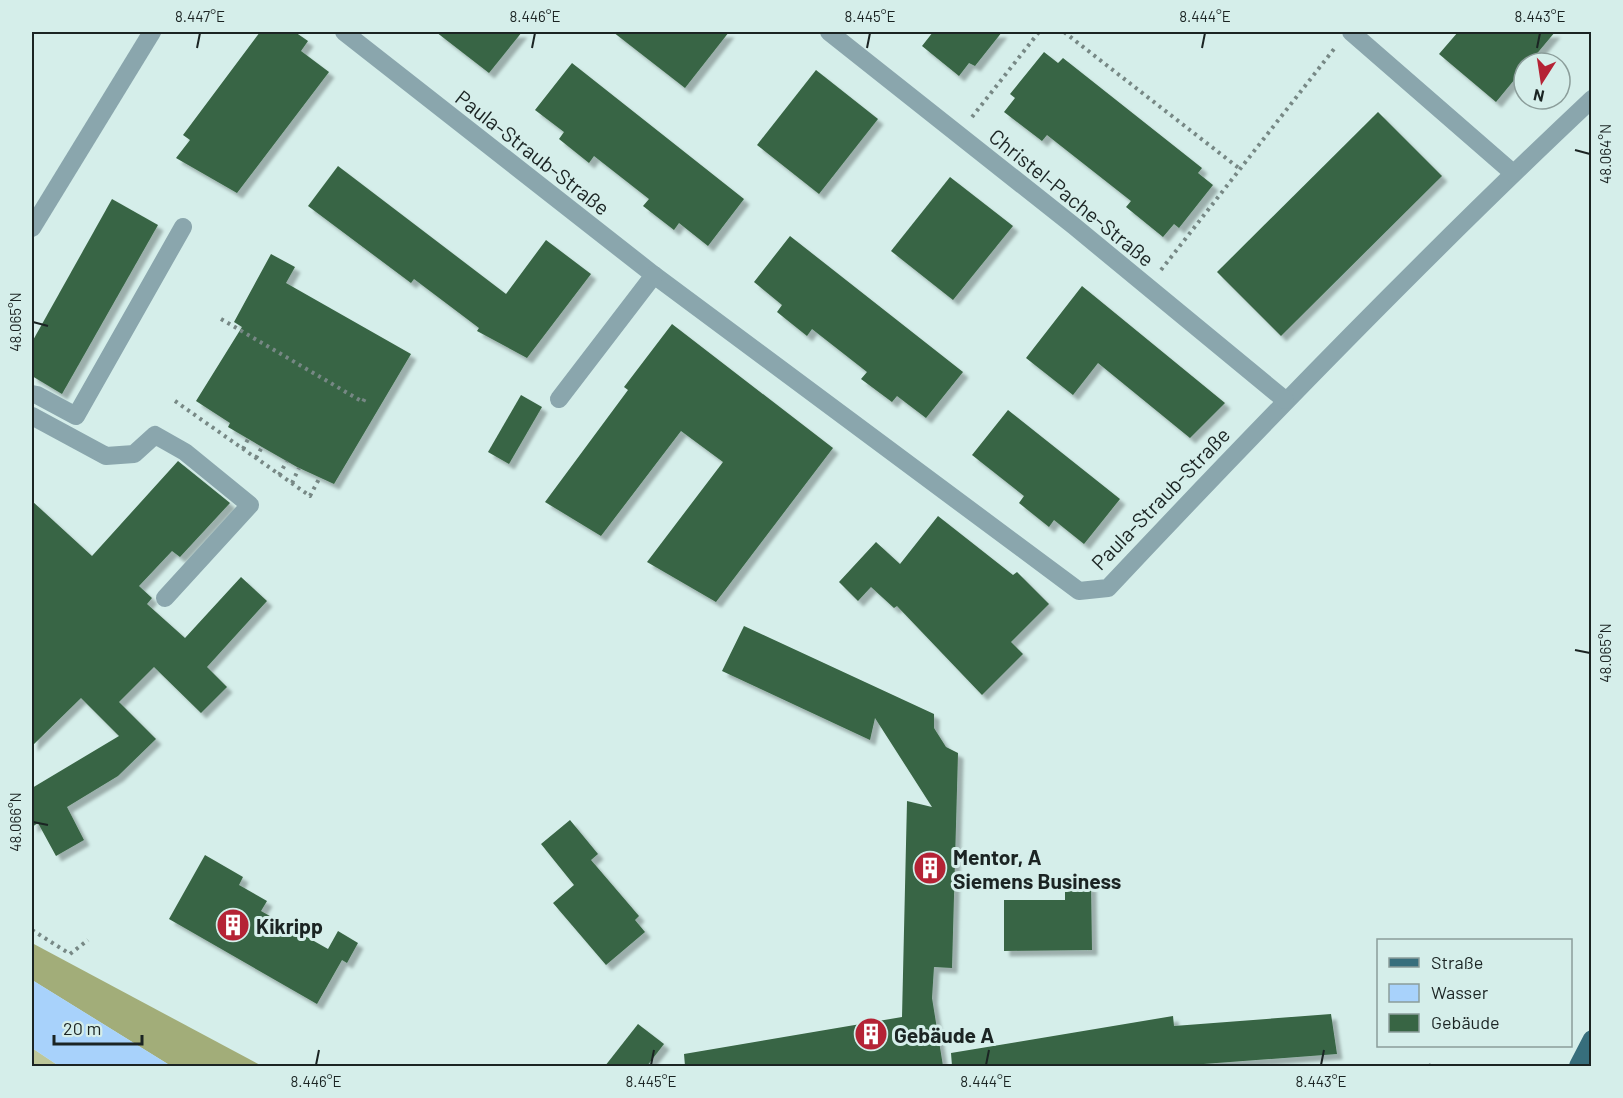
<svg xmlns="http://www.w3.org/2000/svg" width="1623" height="1098" font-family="Barlow,sans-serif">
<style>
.green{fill:#bdc79a}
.forest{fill:#a2ad79}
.water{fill:#a8d2fb}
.building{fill:#386544;filter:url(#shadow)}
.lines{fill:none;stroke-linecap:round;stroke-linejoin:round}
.path{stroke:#778885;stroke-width:4;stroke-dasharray:3 4.5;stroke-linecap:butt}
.minor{stroke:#8aa6ad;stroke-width:18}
.major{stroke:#376e7c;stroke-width:18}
.ticks{fill:none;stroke:#1b2423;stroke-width:2}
.labels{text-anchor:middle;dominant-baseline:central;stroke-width:6;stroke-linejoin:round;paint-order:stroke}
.street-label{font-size:21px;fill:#1b2423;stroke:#d5eeea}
.poi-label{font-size:21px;font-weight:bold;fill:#1b2423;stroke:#d5eeea;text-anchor:start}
.neatline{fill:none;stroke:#1b2423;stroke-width:2}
.ticks-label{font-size:15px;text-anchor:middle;fill:#1b2423}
</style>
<defs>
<filter id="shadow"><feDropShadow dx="5.5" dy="5.5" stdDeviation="1.5" flood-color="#0004"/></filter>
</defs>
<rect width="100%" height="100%" fill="#d5eeea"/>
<polygon class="green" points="32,1048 59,1066 32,1066"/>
<polygon class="forest" points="32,943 262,1066 171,1066 32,980"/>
<polygon class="water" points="32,980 37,983 171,1066 59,1066 32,1048"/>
<g class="building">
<polygon points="260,32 295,32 308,41 301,51 329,72 237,193 176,158 190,140 183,135"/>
<polygon points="436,32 522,32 489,73"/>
<polygon points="613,32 729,32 685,88"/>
<polygon points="933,32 1002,32 975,66 969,63 959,76 922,46"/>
<polygon points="1458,32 1555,32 1529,63 1524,63 1524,68 1496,102 1439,54"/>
<polygon points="1044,52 1058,63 1063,58 1202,168 1198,173 1213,185 1179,228 1174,224 1163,237 1126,207 1131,201 1047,135 1042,141 1004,112 1015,98 1010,94"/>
<polygon points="572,63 744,199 708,246 679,223 674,230 643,206 649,199 594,156 589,163 559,139 564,132 535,110"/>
<polygon points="816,70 878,119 819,194 757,145"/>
<polygon points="1378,112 1442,176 1281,336 1217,272"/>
<polygon points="338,166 506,294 546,240 591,274 527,358 477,331 479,328 414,279 411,283 308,206"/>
<polygon points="950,177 1013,226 953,300 891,251"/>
<polygon points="112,199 158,225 62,394 32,376 32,342"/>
<polygon points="790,236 963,372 926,418 897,396 892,402 861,379 867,372 812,329 807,336 777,312 782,305 754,282"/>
<polygon points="271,254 295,267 286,283 411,354 334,484 297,467 262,447 228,427 230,423 196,401 242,327 234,322"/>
<polygon points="1082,286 1225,403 1190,438 1098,363 1073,395 1026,358"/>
<polygon points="672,324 833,448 716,602 647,562 723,462 681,431 601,536 545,502 628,390 624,387"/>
<polygon points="521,395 542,407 509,464 488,452"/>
<polygon points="1008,410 1120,499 1084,544 1054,520 1049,527 1019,503 1024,496 972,455"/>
<polygon points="178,461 230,503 180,557 172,551 139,586 152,598 147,604 185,638 241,577 267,601 207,667 227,687 201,713 154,667 119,702 156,739 118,776 67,807 84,840 56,856 38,823 32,827 32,788 119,736 81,698 32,746 32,501 92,556"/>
<polygon points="938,516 1013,575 1017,572 1049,604 1011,642 1023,654 982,695 897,606 894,608 871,587 858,601 839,582 876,542 900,564"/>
<polygon points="744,626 934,714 934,728 946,747 958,753 952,968 934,967 932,998 943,1066 685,1066 684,1054 902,1017 907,801 932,807 875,718 870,740 722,671"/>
<polygon points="570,820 598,854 591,860 639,916 635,920 645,932 606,965 553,903 574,885 541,844"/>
<polygon points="205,855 243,877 239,885 267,901 261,911 328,949 338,931 358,943 347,963 342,960 317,1004 169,919"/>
<polygon points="1065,885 1091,885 1092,950 1004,951 1004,900 1065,900"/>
<polygon points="1331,1014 1337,1054 1177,1066 952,1066 951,1053 1173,1016 1174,1026"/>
<polygon points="638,1024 664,1044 647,1066 605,1066"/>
</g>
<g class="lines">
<g class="path">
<polyline points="1064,32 1240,169"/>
<polyline points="972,117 1039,32"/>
<polyline points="1161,270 1334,49"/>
<polyline points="221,319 363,402 365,398"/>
<polyline points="175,401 310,496 319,479"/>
<polyline points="243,449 248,439"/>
<polyline points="256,458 262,447"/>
<polyline points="279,475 287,461"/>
<polyline points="292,483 299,468"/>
<polyline points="32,930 70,954 88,940"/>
<polyline points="1429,1066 1431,1065"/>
</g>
<g class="minor">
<path d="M344,32L654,275L1079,591L1108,588C1265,421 1425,256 1592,99"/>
<polyline points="829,32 1074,226 1285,400"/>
<polyline points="1351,32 1513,173"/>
<polyline points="32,228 152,32"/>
<polyline points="32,394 37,395 76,416 183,227"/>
<polyline points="559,399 654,275"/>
<polyline points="32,416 106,456 134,454 155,435 185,452 250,505 165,598"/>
</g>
<polyline class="major" points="1578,1066 1592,1039"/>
</g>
<path class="ticks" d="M197,48L200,33M532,48L535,33M867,48L870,33M1202,48L1205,33M1537,48L1540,33M1575,150L1590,154M33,322L48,326M1575,650L1590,653M33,822L48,825M316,1065L319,1050M651,1065L654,1050M986,1065L989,1050M1321,1065L1324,1050"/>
<defs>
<symbol id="building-disc" viewBox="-11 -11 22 22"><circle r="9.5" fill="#b52335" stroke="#d5eeea"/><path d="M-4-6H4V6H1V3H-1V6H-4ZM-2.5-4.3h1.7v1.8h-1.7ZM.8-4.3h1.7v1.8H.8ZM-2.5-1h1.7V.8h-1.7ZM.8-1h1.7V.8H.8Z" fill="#fff"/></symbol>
</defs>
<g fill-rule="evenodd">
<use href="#building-disc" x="911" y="849" width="38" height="38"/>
<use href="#building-disc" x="214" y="906" width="38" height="38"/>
<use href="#building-disc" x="852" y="1015" width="38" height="38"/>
</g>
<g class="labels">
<g class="street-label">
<text transform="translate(533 152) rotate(38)">Paula-Straub-Straße</text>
<text transform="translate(1072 197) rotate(39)">Christel-Pache-Straße</text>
<text transform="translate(1160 498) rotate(-46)">Paula-Straub-Straße</text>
</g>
<g class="poi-label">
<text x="953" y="856">Mentor, A<tspan x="953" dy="24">Siemens Business</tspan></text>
<text x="256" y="925">Kikripp</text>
<text x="894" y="1034">Gebäude A</text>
</g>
</g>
<rect width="1623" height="1098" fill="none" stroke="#d5eeea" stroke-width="66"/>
<rect x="1377" y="939" width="195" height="108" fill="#d5eeea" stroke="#8b9d9a" stroke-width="1.5"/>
<rect x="1389" y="958" width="30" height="9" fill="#376e7c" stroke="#8b9d9a" stroke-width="1.5"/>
<text x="1431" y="969" font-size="18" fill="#1b2423">Straße</text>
<rect x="1389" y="984" width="30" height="18" fill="#a8d2fb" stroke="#8b9d9a" stroke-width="1.5"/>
<text x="1431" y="999" font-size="18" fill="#1b2423">Wasser</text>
<rect x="1389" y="1014" width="30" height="18" fill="#386544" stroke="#8b9d9a" stroke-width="1.5"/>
<text x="1431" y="1029" font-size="18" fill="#1b2423">Gebäude</text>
<g transform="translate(1542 81) rotate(192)"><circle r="28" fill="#d5eeea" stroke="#8b9d9a" stroke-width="1.5"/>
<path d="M0-4.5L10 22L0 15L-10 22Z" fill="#b52335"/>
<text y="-9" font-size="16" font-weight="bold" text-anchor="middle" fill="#1b2423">N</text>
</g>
<path d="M54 1035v9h88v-9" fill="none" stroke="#1b2423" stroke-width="3"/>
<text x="63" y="1035" font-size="18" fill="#1b2423" stroke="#d5eeea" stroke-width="4.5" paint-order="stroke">20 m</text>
<rect x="33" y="33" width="1557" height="1032" class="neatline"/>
<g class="ticks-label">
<text x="200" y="22">8.447°E</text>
<text x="535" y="22">8.446°E</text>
<text x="870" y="22">8.445°E</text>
<text x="1205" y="22">8.444°E</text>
<text x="1540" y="22">8.443°E</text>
<text transform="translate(1606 154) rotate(-90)" y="5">48.064°N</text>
<text transform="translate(16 322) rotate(-90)" y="5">48.065°N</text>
<text transform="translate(1606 653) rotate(-90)" y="5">48.065°N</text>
<text transform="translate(16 822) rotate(-90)" y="5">48.066°N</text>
<text x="316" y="1087">8.446°E</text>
<text x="651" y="1087">8.445°E</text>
<text x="986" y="1087">8.444°E</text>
<text x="1321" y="1087">8.443°E</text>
</g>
</svg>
